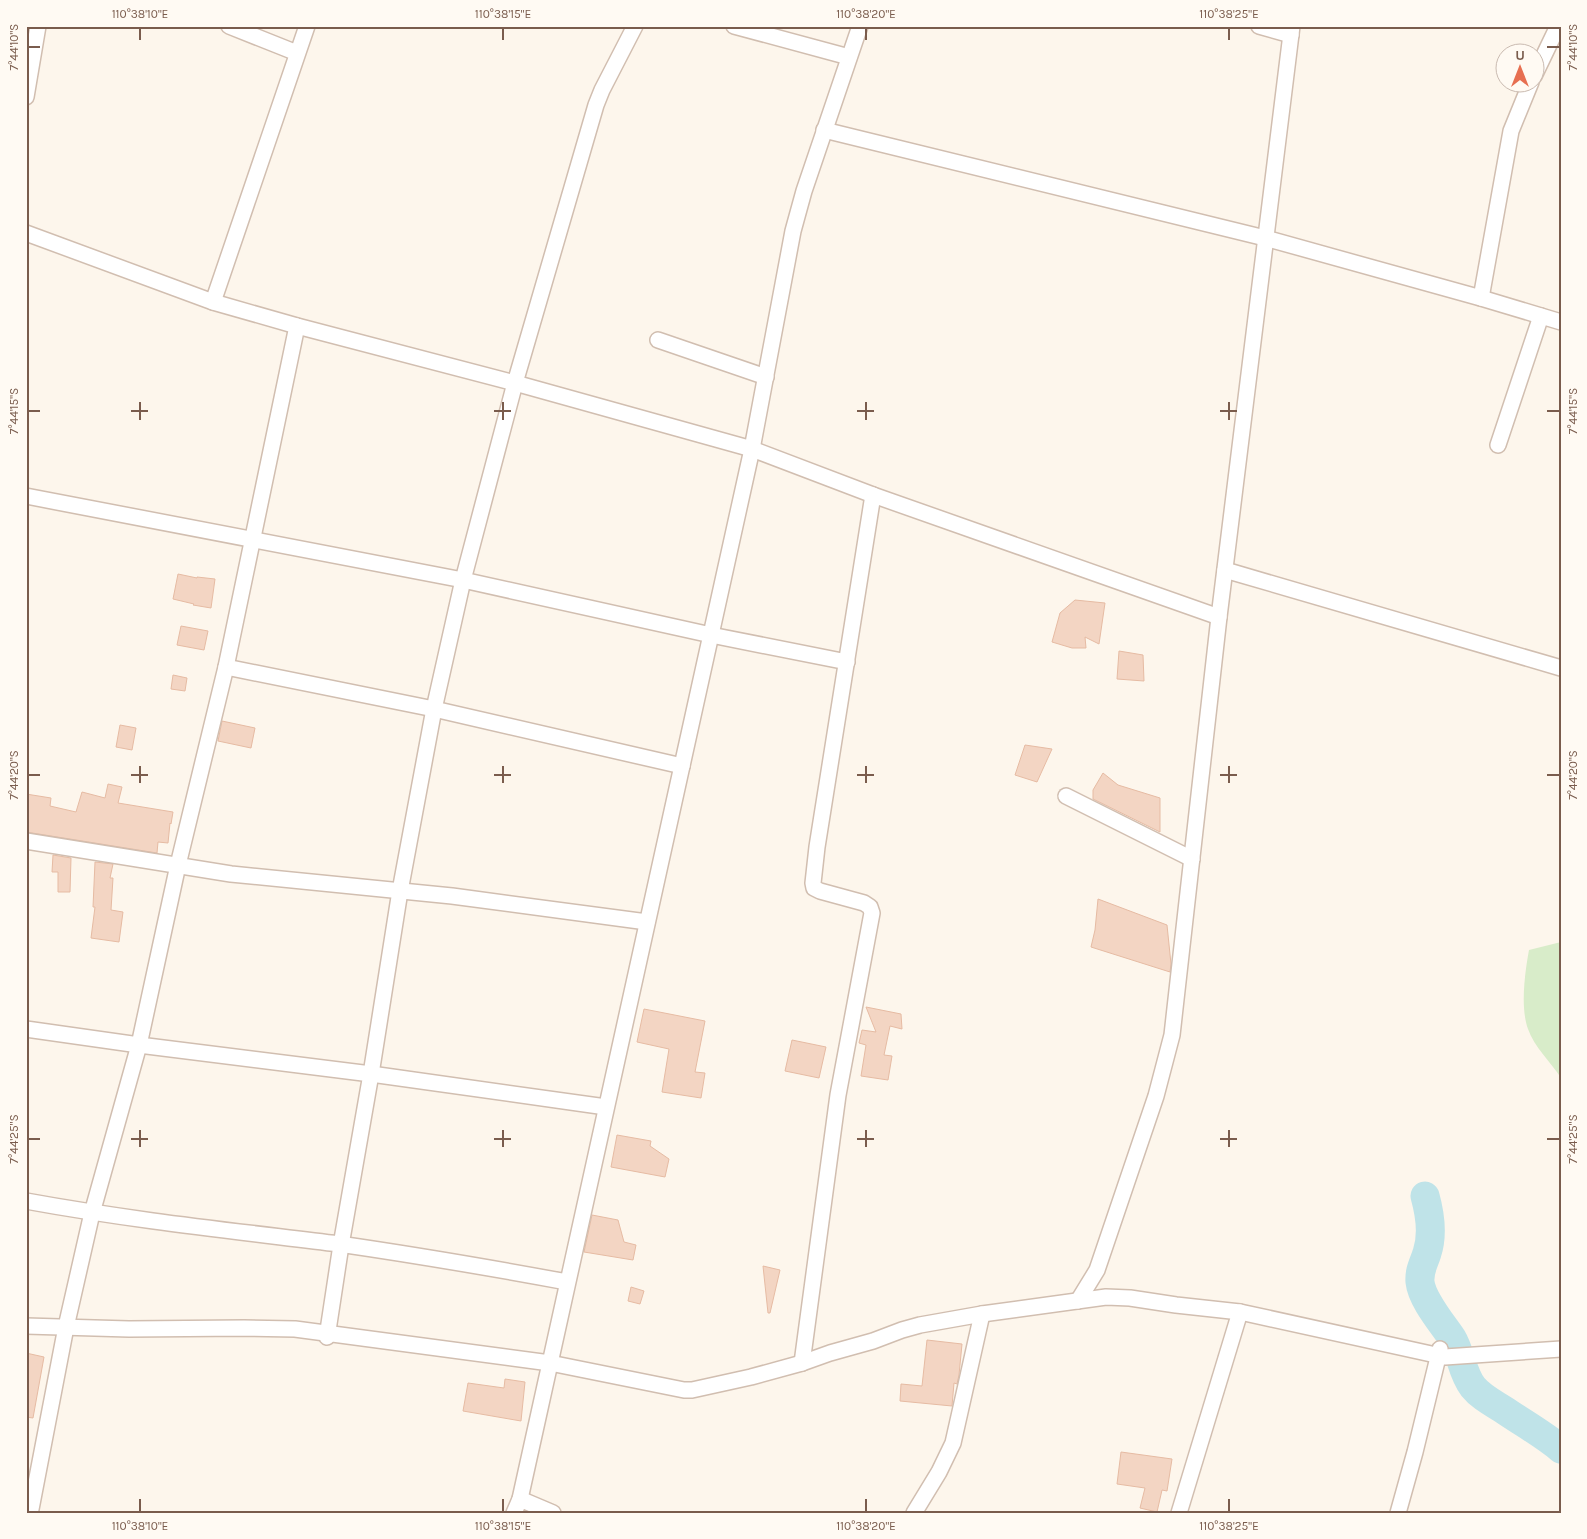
<svg xmlns="http://www.w3.org/2000/svg" width="1587" height="1539" font-family="Karla,sans-serif">
<style>
.green{fill:#d8ecc9}
.lines{fill:none;stroke-linecap:round;stroke-linejoin:round}
.river{stroke:#bfe3e8;stroke-width:29}
.building{fill:#f3d5c3;stroke:#e6bba3}
.street-casing{stroke:#d1beb0;stroke-width:18}
.street{stroke:#fff;stroke-width:15}
.ticks{fill:none;stroke:#7a5c4d;stroke-width:2}
.neatline{fill:none;stroke:#7a5c4d;stroke-width:2}
.ticks-label{font-size:12px;text-anchor:middle;fill:#7a5c4d}
</style>
<rect width="100%" height="100%" fill="#fdf6ec"/>
<path class="green" d="M1561,942V1078C1551,1062 1534,1047 1528,1029C1520,1007 1525,972 1529,950Z"/>
<g class="lines">
<path class="river" d="M1425,1196C1430,1214 1433,1235 1427,1253C1424,1263 1419,1270 1420,1282C1422,1300 1442,1323 1452,1338C1461,1353 1462,1373 1473,1387C1481,1397 1493,1403 1504,1410C1523,1423 1543,1434 1561,1449"/>
</g>
<g class="building">
<polygon points="178,574 197,578 197,577 215,579 211,608 193,605 194,604 173,599"/>
<polygon points="1075,600 1105,603 1099,644 1085,637 1086,648 1072,648 1052,642 1060,613"/>
<polygon points="181,626 208,631 204,650 177,645"/>
<polygon points="1119,651 1143,655 1144,681 1117,679"/>
<polygon points="173,675 187,678 185,691 171,689"/>
<polygon points="222,721 255,728 251,748 218,741"/>
<polygon points="120,725 136,728 132,750 116,747"/>
<polygon points="1025,745 1052,749 1037,782 1015,775"/>
<polygon points="1103,773 1118,785 1160,798 1160,832 1093,799 1093,790"/>
<polygon points="108,784 122,787 118,803 173,812 171,824 170,823 168,843 158,842 157,853 26,832 26,794 51,798 50,806 76,812 82,792 105,798"/>
<polygon points="53,855 71,858 70,892 58,892 58,872 52,872"/>
<polygon points="95,862 113,864 110,878 113,878 111,910 123,912 119,942 91,938 95,907 93,907"/>
<polygon points="1098,899 1167,925 1171,964 1170,972 1091,947 1095,930"/>
<polygon points="866,1007 901,1014 902,1029 890,1026 884,1055 892,1056 888,1080 861,1076 866,1045 859,1043 862,1030 876,1032"/>
<polygon points="644,1009 705,1021 695,1072 705,1073 701,1098 662,1092 669,1049 637,1042"/>
<polygon points="792,1040 826,1047 819,1078 785,1071"/>
<polygon points="617,1135 651,1141 650,1146 669,1159 665,1177 611,1167"/>
<polygon points="592,1215 618,1220 624,1242 636,1245 633,1260 584,1252"/>
<polygon points="763,1266 780,1270 770,1313 768,1313"/>
<polygon points="631,1287 644,1291 640,1304 628,1301"/>
<polygon points="927,1340 962,1344 959,1375 957,1384 954,1383 952,1406 900,1401 901,1384 922,1386"/>
<polygon points="26,1353 44,1357 33,1418 26,1417"/>
<polygon points="505,1379 525,1382 521,1421 463,1411 468,1383 504,1388"/>
<polygon points="1121,1452 1172,1459 1167,1491 1162,1490 1157,1512 1140,1508 1145,1488 1117,1484"/>
</g>
<g class="lines">
<defs>
<g id="street">
<polyline points="229,26 297,53"/>
<polyline points="734,26 849,57"/>
<polyline points="1259,26 1291,35"/>
<polyline points="1534,76 1558,26"/>
<polyline points="26,97 38,26"/>
<polyline points="824,130 1265,238 1481,298 1561,322"/>
<polyline points="26,233 213,302 297,326 515,383 752,449 873,495 1219,617"/>
<polyline points="1481,298 1511,131 1531,82"/>
<polyline points="213,302 307,26"/>
<polyline points="658,340 766,377"/>
<polyline points="1498,445 1541,316"/>
<polyline points="26,496 463,580 711,635 847,662"/>
<polyline points="1225,570 1561,668"/>
<polyline points="226,667 434,709 682,766"/>
<polyline points="1066,796 1192,859"/>
<polyline points="26,841 231,874 452,896 647,922"/>
<polyline points="26,1029 139,1045 371,1074 606,1107"/>
<path d="M26,1201C130,1220 234,1231 339,1244C415,1255 491,1268 567,1282"/>
<polyline points="1078,1301 1097,1270 1156,1096 1172,1035 1219,617 1292,26"/>
<polyline points="26,1326 129,1329 244,1328 295,1329 550,1363 684,1390 692,1390 751,1377 802,1363 830,1353 873,1341 902,1330 920,1325 982,1314 1106,1297 1130,1298 1176,1305 1240,1312 1445,1357 1561,1349"/>
<polyline points="327,1337 341,1245 371,1074 400,891 434,709 463,580 515,383 596,105 602,90 635,26"/>
<polyline points="802,1363 838,1095 872,913 870,907 864,903 820,891 814,888 813,883 817,847 873,495"/>
<polyline points="520,1499 553,1513"/>
<polyline points="31,1509 66,1327 92,1213 139,1045 178,865 226,667 297,326"/>
<polyline points="514,1513 520,1499 752,449 793,231 804,191 860,26"/>
<polyline points="914,1513 939,1472 953,1443 982,1314"/>
<polyline points="1179,1513 1240,1312"/>
<polyline points="1398,1513 1415,1452 1440,1349"/>
</g>
</defs>
<use href="#street" class="street-casing"/>
<use href="#street" class="street"/>
</g>
<path class="ticks" d="M140,28V40M503,28V40M866,28V40M1229,28V40M28,47H40M1547,47H1560M140,402V420M503,402V420M866,402V420M1229,402V420M28,411H40M131,411H148M494,411H511M857,411H874M1220,411H1237M1547,411H1560M140,766V783M503,766V783M866,766V783M1229,766V783M28,775H40M131,775H148M494,775H511M857,775H874M1220,775H1237M1547,775H1560M140,1130V1147M503,1130V1147M866,1130V1147M1229,1130V1147M28,1139H40M131,1139H148M494,1139H511M857,1139H874M1220,1139H1237M1547,1139H1560M140,1499V1512M503,1499V1512M866,1499V1512M1229,1499V1512"/>
<rect width="1587" height="1539" fill="none" stroke="#fffaf3" stroke-width="55"/>
<g transform="translate(1520 68)"><circle r="24" fill="#fffaf3" stroke="#cabbb1"/>
<path d="M0-4L9 19L0 12L-9 19Z" fill="#e76f51"/>
<text y="-8" font-size="14" font-weight="bold" text-anchor="middle" fill="#7a5c4d">U</text>
</g>
<rect x="28" y="28" width="1532" height="1484" class="neatline"/>
<g class="ticks-label">
<text x="140" y="18">110°38'10"E</text>
<text x="503" y="18">110°38'15"E</text>
<text x="866" y="18">110°38'20"E</text>
<text x="1229" y="18">110°38'25"E</text>
<text transform="translate(14 47) rotate(-90)" y="4">7°44'10"S</text>
<text transform="translate(1573 47) rotate(-90)" y="4">7°44'10"S</text>
<text transform="translate(14 411) rotate(-90)" y="4">7°44'15"S</text>
<text transform="translate(1573 411) rotate(-90)" y="4">7°44'15"S</text>
<text transform="translate(14 775) rotate(-90)" y="4">7°44'20"S</text>
<text transform="translate(1573 775) rotate(-90)" y="4">7°44'20"S</text>
<text transform="translate(14 1139) rotate(-90)" y="4">7°44'25"S</text>
<text transform="translate(1573 1139) rotate(-90)" y="4">7°44'25"S</text>
<text x="140" y="1530">110°38'10"E</text>
<text x="503" y="1530">110°38'15"E</text>
<text x="866" y="1530">110°38'20"E</text>
<text x="1229" y="1530">110°38'25"E</text>
</g>
</svg>
